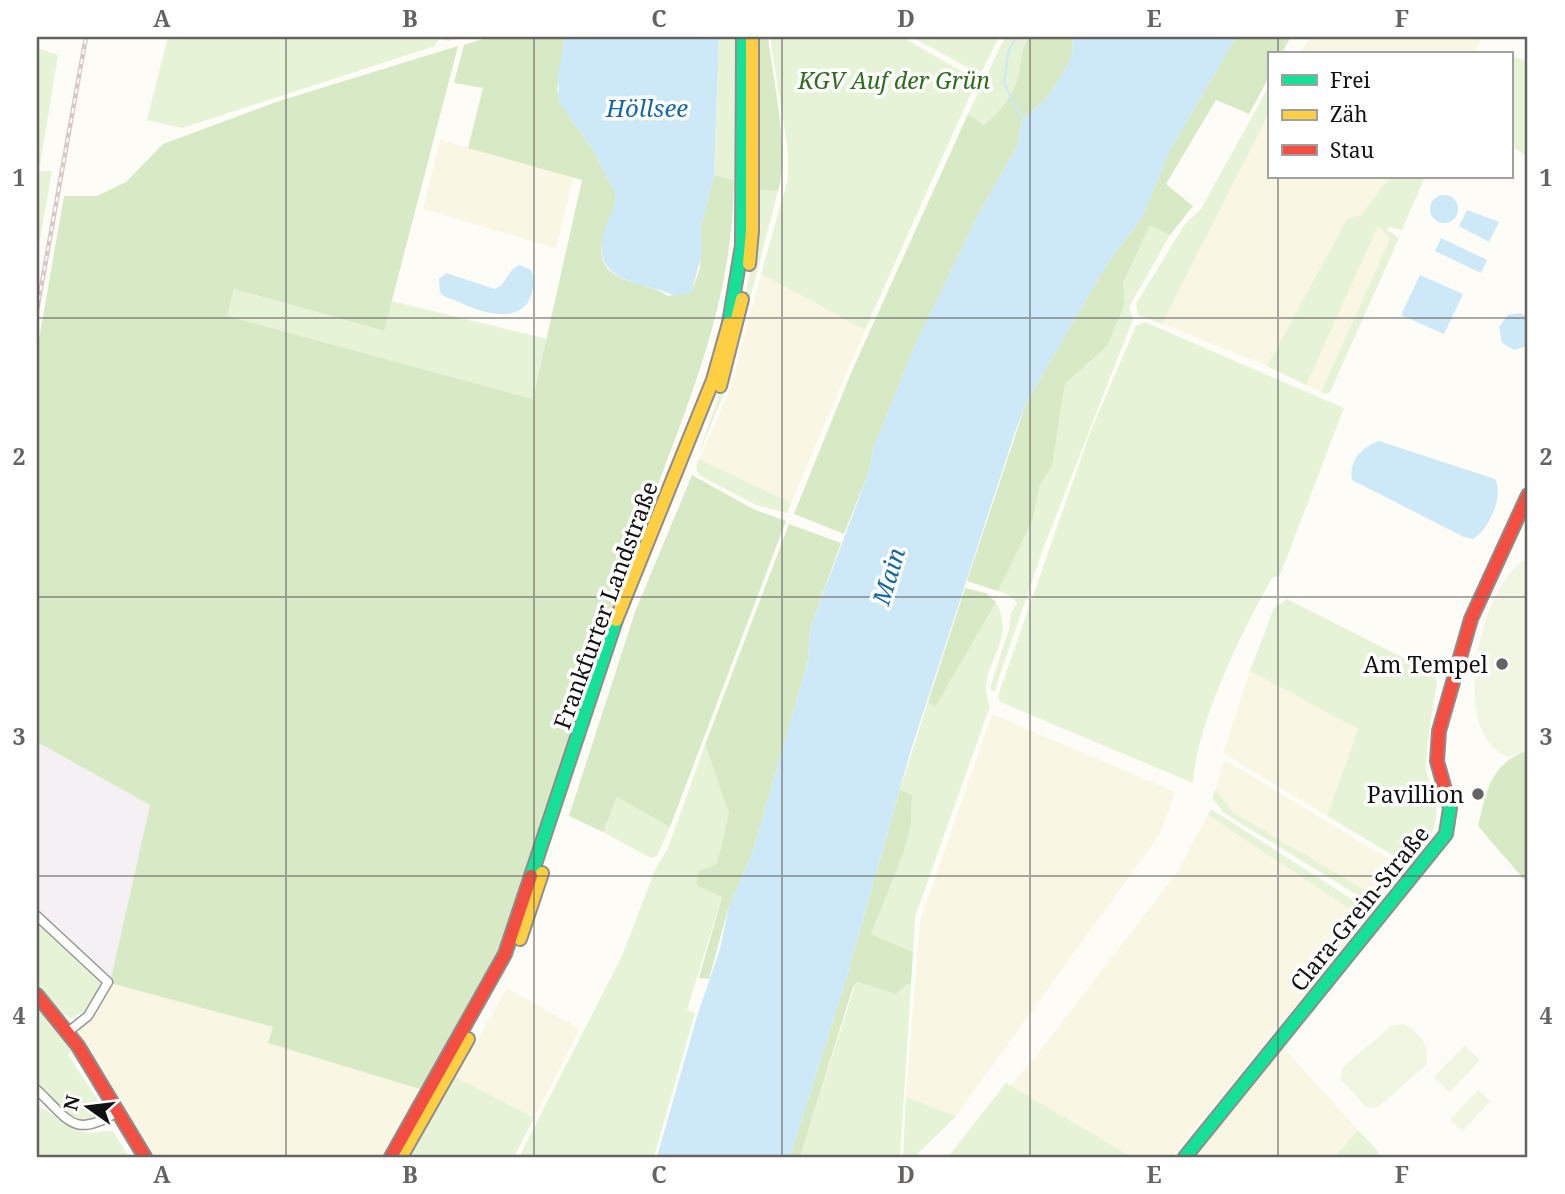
<svg xmlns="http://www.w3.org/2000/svg" width="1565" height="1194" font-family="'Noto Serif',serif">
<style>
.industrial{fill:#f5f0f3}
.farmland{fill:#f9f7e4}
.green{fill:#e7f3d7}
.forest{fill:#d8eac5}
.pitch{fill:#f0f6e1}
.water{fill:#cde8f7}
.lines{fill:none;stroke-linecap:round;stroke-linejoin:round}
.stream{stroke:#cde8f7;stroke-width:2}
.street-casing{stroke:#979795;stroke-width:11}
.fast-casing{stroke:#8e8d8b;stroke-width:16}
.slow-casing{stroke:#8e8d8b;stroke-width:16}
.jam-casing{stroke:#8e8d8b;stroke-width:16}
.street{stroke:#fffffe;stroke-width:8}
.fast{stroke:#16e098;stroke-width:12}
.slow{stroke:#ffcf43;stroke-width:12}
.jam{stroke:#f24e42;stroke-width:12}
.rail-casing{stroke:#d9c6c7;stroke-width:4.5}
.rail{stroke:#fff;stroke-width:2;stroke-dasharray:5;stroke-linecap:butt}
.grid{fill:none;stroke:#646362;stroke-width:2;stroke-opacity:0.55}
.poi-dot{fill:#646362;stroke:#fff;stroke-width:2.5}
.labels{text-anchor:middle;dominant-baseline:central;stroke-width:7;stroke-linejoin:round;paint-order:stroke}
.park-label{font-size:23px;font-style:italic;fill:#2f6b1f;stroke:#fff}
.street-label{font-size:23px;fill:#111;stroke:#fff}
.poi-label{font-size:23px;fill:#111;stroke:#fff;text-anchor:end}
.water-label{font-size:24px;font-style:italic;fill:#1768a6;stroke:#fff}
.neatline{fill:none;stroke:#646362;stroke-width:2.5}
.grid-label{font-size:23px;text-anchor:middle;font-weight:bold;fill:#646362}
</style>
<rect width="100%" height="100%" fill="#fdfcf7"/>
<polygon class="industrial" points="37,742 150,805 110,983 103,983 37,922"/>
<g class="farmland">
<polygon points="1310,37 1483,37 1473,54 1300,54"/>
<polygon points="1269,113 1269,177 1390,177 1361,215 1347,220 1267,366 1162,324"/>
<polygon points="440,140 574,176 556,248 423,209"/>
<polygon points="1377,225 1390,239 1321,392 1306,385"/>
<polygon points="761,274 865,330 791,503 699,459 730,390"/>
<polygon points="1250,671 1358,729 1327,816 1223,753"/>
<polygon points="992,714 1175,792 1160,834 956,1116 906,1097 920,921"/>
<polygon points="1223,762 1229,762 1405,869 1381,900 1233,812 1216,789"/>
<polygon points="1208,815 1362,917 1354,934 1171,1157 1132,1157 1010,1085 1033,1060 1176,874"/>
<polygon points="110,983 273,1027 269,1043 423,1090 382,1157 151,1157 80,1036 79,1029"/>
<polygon points="507,988 580,1029 534,1118 456,1077"/>
<polygon points="1281,1045 1358,1130 1335,1157 1190,1157"/>
</g>
<g class="green">
<polygon points="168,37 463,37 449,41 439,39 435,46 182,128 147,120"/>
<polygon points="719,37 735,37 734,180 714,175"/>
<polygon points="770,37 902,37 968,75 973,83 972,91 865,330 761,274 788,179 788,151"/>
<polygon points="912,37 999,37 982,71 976,72"/>
<path d="M1005,37H1029C1021,49 1023,60 1019,74C1013,96 1001,111 984,125L968,114Z"/>
<polygon points="37,48 58,55 40,166 37,166"/>
<polygon points="1502,50 1528,63 1528,156 1511,147 1511,54 1500,54"/>
<polygon points="1269,86 1269,113 1162,324 1138,315 1136,304 1185,224 1201,209"/>
<polygon points="37,171 52,171 37,256"/>
<polygon points="1390,177 1425,177 1402,230 1389,227 1387,230 1399,238 1330,392 1326,394 1321,392 1390,239 1378,226 1306,385 1267,366 1347,219 1361,215"/>
<polygon points="756,190 778,191 727,387 697,458 723,384 740,324 751,265"/>
<polygon points="1150,225 1170,235 1129,307 1133,319 1043,549 994,692 990,688 1009,629 1011,613 1017,603 1011,596 998,591 1032,522 1040,485 1052,466 1065,384 1107,346 1125,304 1123,283"/>
<polygon points="234,289 383,331 391,301 547,339 533,399 227,316"/>
<path d="M1145,322L1344,408L1280,575L1272,578C1242,631 1197,722 1193,783L1000,702L998,696L1091,430L1136,326Z"/>
<polygon points="699,459 791,503 787,513 756,505 699,475 696,467"/>
<path d="M1287,599L1435,674L1437,683C1432,710 1428,737 1426,765C1426,776 1434,790 1436,802C1439,825 1427,853 1406,863L1327,816L1358,729L1250,671L1274,608Z"/>
<path d="M996,602C1019,644 972,670 990,706L915,917L913,952L870,934L904,851L911,825L912,795L900,789L928,702L934,706Z"/>
<polygon points="705,745 729,813 717,864 722,896 687,1010 695,1013 654,1157 519,1157 622,956 655,870 668,848"/>
<polygon points="1216,789 1233,812 1375,896 1367,901 1224,813 1212,798"/>
<polygon points="617,797 670,827 657,856 651,858 603,832"/>
<polygon points="1211,809 1361,905 1362,917 1208,815"/>
<polygon points="37,922 103,983 84,1012 71,1018 59,1012 51,1019 91,1078 70,1052 68,1055 97,1099 99,1117 88,1122 70,1115 37,1084"/>
<polygon points="856,982 896,994 907,984 911,984 900,1157 800,1157"/>
<polygon points="456,1077 534,1118 514,1157 410,1157"/>
<polygon points="1006,1083 1115,1147 1132,1157 948,1157"/>
<polygon points="906,1097 956,1116 914,1157 903,1157"/>
<path d="M37,1107C57,1113 64,1126 81,1131C93,1136 102,1129 113,1131L129,1157H37Z"/>
<polygon points="1358,1130 1379,1152 1375,1157 1335,1157"/>
</g>
<g class="forest">
<path d="M489,37H565L557,90L569,117L592,148L616,195C616,211 604,226 602,243C595,285 646,280 668,296L692,291L700,268L701,227L714,175L734,180C732,305 691,393 650,507C601,638 559,771 516,904L492,969L423,1090L268,1043L273,1027L110,983L150,805L37,742V351L64,196H97L126,182L163,144L279,101L458,46L384,331L234,289L227,316L533,399L582,180L468,148L483,88L454,83L464,45Z"/>
<path d="M755,37H768C773,79 790,152 778,191L756,190Z"/>
<path d="M1029,37H1072L1073,52L1068,65L1048,97L1022,120L1017,147L982,207L915,345L874,446L869,471L844,534L794,514L851,373L968,114L984,125C1001,111 1013,96 1019,74C1022,60 1021,49 1029,37Z"/>
<polygon points="1236,37 1291,37 1281,54 1269,54 1269,77 1249,114 1216,100 1166,184 1193,206 1170,235 1150,225 1123,283 1125,304 1107,346 1065,384 1052,466 1040,485 1032,522 998,591 967,581 1026,403 1108,262 1142,218 1169,152"/>
<polygon points="692,475 753,509 786,521 670,827 617,797 603,832 569,816 635,612"/>
<polygon points="789,524 841,543 810,629 808,661 752,854 729,906 709,979 699,978 722,897 696,885 699,871 717,864 729,813 705,745"/>
<polygon points="965,588 986,593 996,602 935,707 928,702"/>
<path d="M1528,750V884L1478,826C1487,790 1490,764 1528,750Z"/>
<polygon points="900,789 912,795 911,825 904,851 871,934 913,952 911,984 907,984 896,994 857,982 853,987 800,1157 790,1157 846,979"/>
</g>
<g class="pitch">
<path d="M1528,559V750L1508,757C1445,734 1482,576 1528,559Z"/>
<path d="M1403,1024C1419,1030 1430,1047 1426,1065L1378,1107L1367,1108L1341,1079L1343,1067L1391,1026Z"/>
<polygon points="1464,1046 1480,1060 1450,1092 1434,1077"/>
<polygon points="1478,1090 1490,1101 1463,1131 1450,1120"/>
</g>
<g class="water">
<path d="M565,37H719L714,175L701,227L702,252L692,291C676,301 667,291 652,288C616,279 591,268 606,226C609,216 616,206 616,195L592,148L559,103L558,76Z"/>
<polygon points="1072,37 1236,37 1169,152 1142,218 1108,262 1026,403 1015,432 910,753 846,979 790,1157 657,1157 698,1013 720,949 729,906 752,854 808,661 810,629 869,471 874,446 915,345 982,207 1017,147 1022,120 1048,97 1068,65 1073,52"/>
<circle cx="1444" cy="209" r="14"/>
<polygon points="1467,210 1499,222 1489,242 1459,226"/>
<polygon points="1441,238 1487,260 1481,273 1435,251"/>
<path d="M520,265L531,270C535,279 534,286 531,296C520,326 479,312 459,302C451,298 445,299 440,292L439,279L446,273L495,289C508,284 506,270 520,265Z"/>
<polygon points="1420,275 1463,294 1444,334 1401,315"/>
<polygon points="1520,313 1528,317 1528,346 1514,350 1502,343 1499,327 1508,315"/>
<path d="M1379,441L1495,479C1504,497 1489,529 1473,539L1464,537L1352,480C1348,461 1363,446 1379,441Z"/>
</g>
<g class="lines">
<polyline class="stream" points="1017,37 1009,49 1004,83 1024,122"/>
<defs>
<g id="street">
<polyline points="37,916 108,982 88,1016 68,1032"/>
<path d="M37,1090C69,1120 74,1139 117,1112"/>
</g>
<g id="fast">
<polyline points="729,323 742,245 743,37"/>
<polyline points="531,876 616,620"/>
<polyline points="1185,1157 1446,834 1450,808 1447,797"/>
</g>
<g id="slow">
<polyline points="749,264 752,231 752,37"/>
<polyline points="720,386 742,299"/>
<polyline points="616,620 713,380 729,323"/>
<polyline points="520,939 542,873"/>
<polyline points="401,1157 468,1039"/>
</g>
<g id="jam">
<polyline points="1447,797 1437,761 1439,731 1471,619 1528,495"/>
<polyline points="37,995 78,1046 145,1157"/>
<polyline points="391,1157 505,954 531,876"/>
</g>
</defs>
<use href="#street" class="street-casing"/>
<use href="#fast" class="fast-casing"/>
<use href="#slow" class="slow-casing"/>
<use href="#jam" class="jam-casing"/>
<use href="#street" class="street"/>
<use href="#fast" class="fast"/>
<use href="#slow" class="slow"/>
<use href="#jam" class="jam"/>
<defs>
<polyline id="rail" points="37,310 86,37"/>
</defs>
<use href="#rail" class="rail-casing"/>
<use href="#rail" class="rail"/>
</g>
<path class="grid" d="M286,37V1157M534,37V1157M782,37V1157M1030,37V1157M1278,37V54M1278,177V1157M37,318H1528M37,597H1528M37,876H1528"/>
<g class="poi-dot">
<circle cx="1502" cy="664" r="7"/>
<circle cx="1478" cy="794" r="7"/>
</g>
<g class="labels">
<g class="park-label">
<text x="894" y="80">KGV Auf der Grün</text>
</g>
<g class="street-label">
<text transform="translate(605 605) rotate(-70)">Frankfurter Landstraße</text>
<text transform="translate(1359 908) rotate(-51)">Clara-Grein-Straße</text>
</g>
<g class="poi-label">
<text x="1488" y="664">Am Tempel</text>
<text x="1464" y="794">Pavillion</text>
</g>
<g class="water-label">
<text x="647" y="107">Höllsee</text>
<text transform="translate(888 576) rotate(-73)">Main</text>
</g>
</g>
<rect width="1565" height="1194" fill="none" stroke="#ffffff" stroke-width="77"/>
<rect x="1268" y="52" width="245" height="126" fill="#ffffff" stroke="#a0a0a0" stroke-width="2"/>
<rect x="1282" y="75" width="35" height="10" fill="#16e098" stroke="#a0a0a0" stroke-width="2"/>
<text x="1330" y="88" font-size="21" fill="#111111">Frei</text>
<rect x="1282" y="110" width="35" height="10" fill="#ffcf43" stroke="#a0a0a0" stroke-width="2"/>
<text x="1330" y="122" font-size="21" fill="#111111">Zäh</text>
<rect x="1282" y="145" width="35" height="10" fill="#f24e42" stroke="#a0a0a0" stroke-width="2"/>
<text x="1330" y="158" font-size="21" fill="#111111">Stau</text>
<g transform="translate(88 1107) rotate(284)" stroke="#ffffff" stroke-width="5" paint-order="stroke">
<path d="M0-5L12 26L0 18L-12 26Z" fill="#111111"/>
<text y="-10" font-size="19" font-weight="bold" text-anchor="middle" fill="#111111">N</text>
</g>
<rect x="38" y="38" width="1488" height="1118" class="neatline"/>
<g class="grid-label">
<text x="162" y="27">A</text>
<text x="410" y="27">B</text>
<text x="659" y="27">C</text>
<text x="906" y="27">D</text>
<text x="1154" y="27">E</text>
<text x="1402" y="27">F</text>
<text x="19" y="186">1</text>
<text x="1546" y="186">1</text>
<text x="19" y="465">2</text>
<text x="1546" y="465">2</text>
<text x="19" y="745">3</text>
<text x="1546" y="745">3</text>
<text x="19" y="1024">4</text>
<text x="1546" y="1024">4</text>
<text x="162" y="1183">A</text>
<text x="410" y="1183">B</text>
<text x="659" y="1183">C</text>
<text x="906" y="1183">D</text>
<text x="1154" y="1183">E</text>
<text x="1402" y="1183">F</text>
</g>
</svg>
